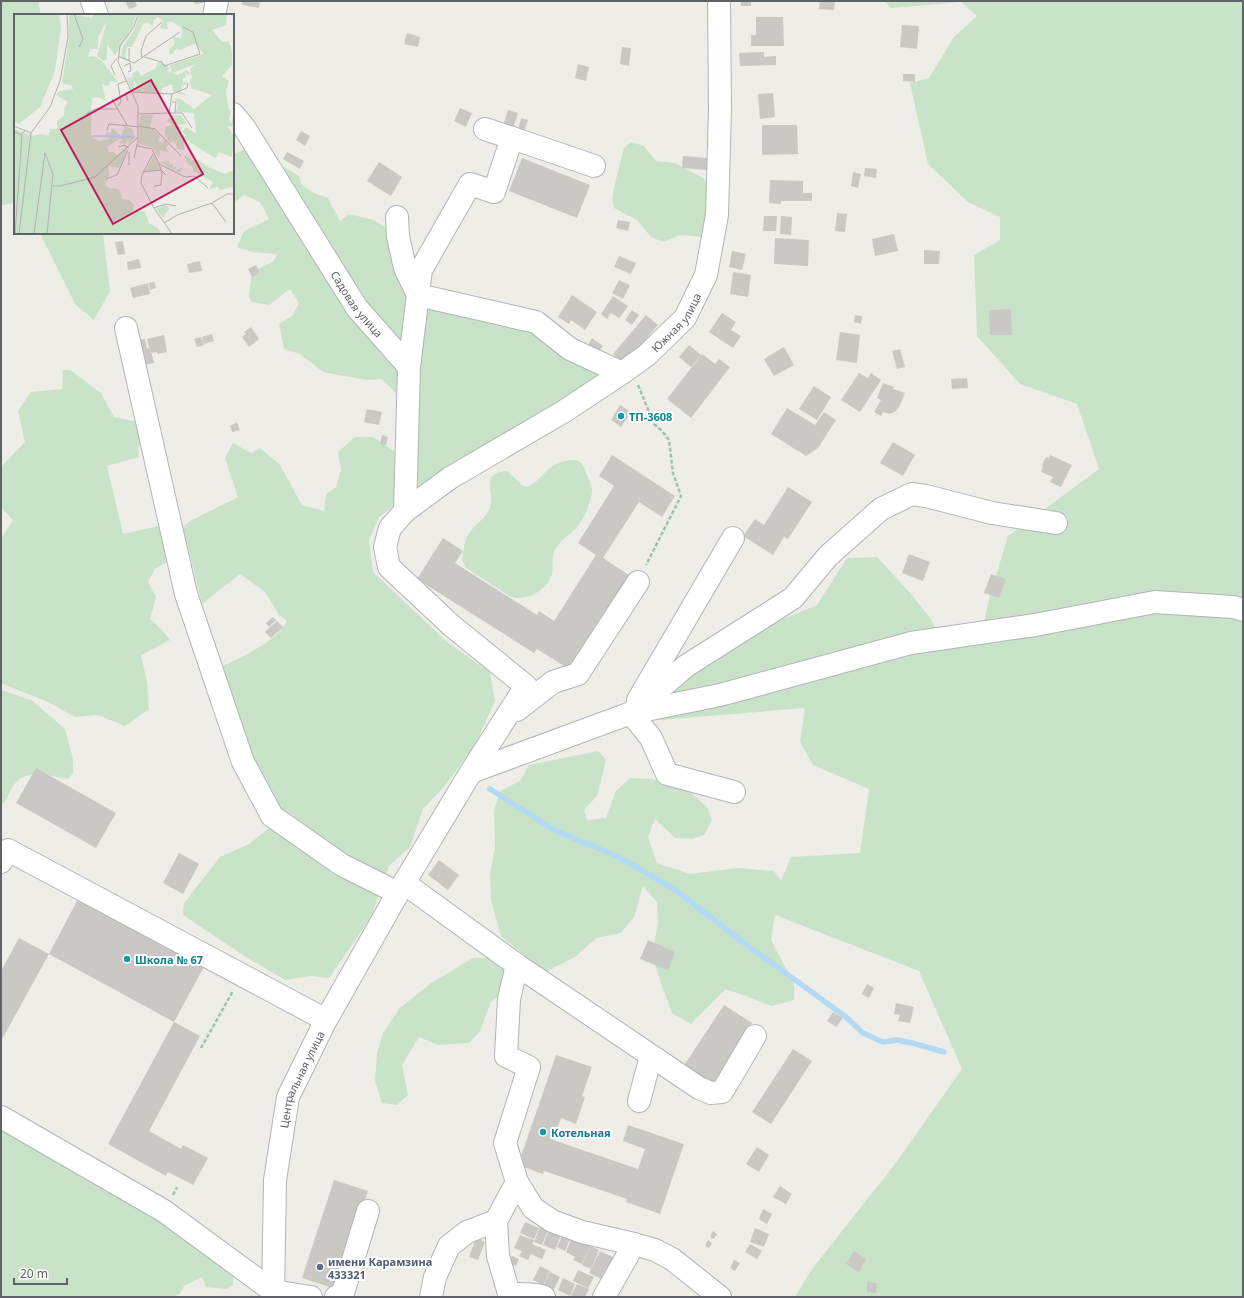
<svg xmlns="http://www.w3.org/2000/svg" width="1244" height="1298" font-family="'Noto Sans',sans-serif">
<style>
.green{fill:#c9e3c8}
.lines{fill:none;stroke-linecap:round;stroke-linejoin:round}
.stream{stroke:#b2daf4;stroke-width:5.5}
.building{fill:#cac8c4}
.minor-casing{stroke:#b2b4b8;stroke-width:24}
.path{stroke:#a2c3aa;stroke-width:2.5;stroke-dasharray:4 2;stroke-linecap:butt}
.minor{stroke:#fff;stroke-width:22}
.culture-dot{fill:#0f9aa8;stroke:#fff;stroke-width:1.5}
.service-dot{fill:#5c6f8a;stroke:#fff;stroke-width:1.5}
.labels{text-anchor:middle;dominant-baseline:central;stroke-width:4;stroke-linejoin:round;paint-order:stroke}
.street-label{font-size:11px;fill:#5f6266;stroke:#fff}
.culture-label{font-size:11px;font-weight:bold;fill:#0d838f;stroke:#fff;text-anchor:start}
.service-label{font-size:11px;font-weight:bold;fill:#4e5e75;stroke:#fff;text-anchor:start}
.inset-river{fill:none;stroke:#b2daf4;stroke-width:2}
.inset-road{fill:none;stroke:#b1b1b0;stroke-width:1}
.view{fill:#c2185b;fill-opacity:0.15;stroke:#c2185b;stroke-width:2}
.inset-edge{fill:none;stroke:#5f6266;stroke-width:2}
</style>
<rect width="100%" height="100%" fill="#efede8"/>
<g class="green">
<polygon points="1,1 38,1 41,15 15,15 15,203 1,205"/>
<polygon points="885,1 1243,1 1243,1297 795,1297 812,1269 895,1164 962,1069 919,971 775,915 771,940 794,984 794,1000 772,1006 726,989 691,1024 672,1013 662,986 652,955 658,923 657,902 643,886 634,917 621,933 596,938 575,957 545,972 501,936 491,900 490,874 495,847 494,811 500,791 520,781 529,765 598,751 606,760 597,796 584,810 587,820 606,818 616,791 630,778 666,780 688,790 707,807 712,820 704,835 692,839 675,838 655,819 648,837 657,863 690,874 738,868 774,871 781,881 791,857 860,853 869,789 813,765 800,742 805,708 661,720 665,696 747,634 817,605 847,558 877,557 911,594 931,619 944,646 984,622 989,599 1008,536 1099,469 1077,404 1020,384 977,336 974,255 1000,240 1000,217 968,202 928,164 910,83 929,78 954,37 977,16 961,2 891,8"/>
<polygon points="631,142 644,146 656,161 675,163 703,178 711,189 704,237 681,235 663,242 651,237 637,220 614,208 612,198 617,175 624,148"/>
<polygon points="245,149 404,369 398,395 382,379 366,380 323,372 300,354 284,349 279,324 292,316 299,303 290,289 269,305 251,302 249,295 252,272 274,261 277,254 252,252 237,247 244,231 269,219 260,202 244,195 233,203 233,155"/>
<polygon points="277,165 286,168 299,176 302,185 314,193 328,198 340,221 349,214 374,220 392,232 392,250 390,258 400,268 412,298 406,348 361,305"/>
<polygon points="40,233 103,233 110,291 94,320 75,304"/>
<polygon points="427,305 520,323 604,376 411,494 415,372"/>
<polygon points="63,370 70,370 101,393 114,417 139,422 144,442 138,447 139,457 107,466 123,534 163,525 171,560 155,569 148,582 156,597 150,619 162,630 170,640 141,655 147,682 149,709 125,726 98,715 75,717 50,703 1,683 1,539 13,520 1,507 1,467 25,442 18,411 31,392 62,389"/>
<path d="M355,437H373L397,453L396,504L379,517L369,540L373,572L448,643L490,672L495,701L475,745L444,787L423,809L410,847L389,866L371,917L329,978L311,976L285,980L246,957L183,915L184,903L220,857L249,844L283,817L248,761L218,668C241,657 274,644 287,621L279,615L265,592L240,574L202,604L183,527L190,521L238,497L225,458L233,443L251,453L260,448L280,465L302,505L324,511L326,494L336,487L341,470L338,452Z"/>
<path d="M571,460C583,460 583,465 587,475C589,479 591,484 592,489C593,498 583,522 576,528C569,536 560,540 555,550C550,559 555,568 551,577C546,591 526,601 511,597L466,568L462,560C463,555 464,543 466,539C471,525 489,519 491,503C492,495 488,486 491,478C494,472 502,471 507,471L522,485L527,487C537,483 542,475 550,468C556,463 564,461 571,460Z"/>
<path d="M1,690L31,700L65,729L73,759V773L68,779C54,777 27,769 16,782C10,789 8,799 1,806Z"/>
<polygon points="473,958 496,958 512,967 505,991 491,1002 480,1031 469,1043 438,1045 419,1037 402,1065 408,1095 397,1105 382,1103 375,1081 377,1053 383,1033 400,1008 431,983"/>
<polygon points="1,1128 179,1231 233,1274 233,1284 227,1289 206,1287 202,1277 184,1286 180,1294 172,1297 1,1297"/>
</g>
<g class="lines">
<polyline class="stream" points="490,789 556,831 619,857 674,889 747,945 846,1017 863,1033 883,1042 898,1040 916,1044 944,1052"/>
</g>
<g class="building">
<polygon points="125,1 135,1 137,6 129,9"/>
<polygon points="194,1 210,1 210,2 195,4"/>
<polygon points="243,1 260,1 259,8 242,5"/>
<rect x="741" y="1" width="10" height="5"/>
<polygon points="820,1 835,1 834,10 819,9"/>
<polygon points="756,17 783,17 784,46 751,46 751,35 756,35"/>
<polygon points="902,25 919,26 917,49 900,47"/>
<polygon points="407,33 420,37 418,47 404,44"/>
<polygon points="622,47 631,48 629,66 620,64"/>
<polygon points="764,52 764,57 776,56 776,65 740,66 739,53"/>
<polygon points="578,64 589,67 586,81 575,78"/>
<polygon points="903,74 915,74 915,82 903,81"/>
<polygon points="773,93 775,117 760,119 758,94"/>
<polygon points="460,108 472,113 466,127 454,121"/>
<polygon points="508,110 518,113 513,129 503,126"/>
<polygon points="521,118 528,120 524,132 518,130"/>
<polygon points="762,125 797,125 798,154 762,155"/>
<polygon points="301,131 310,136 305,146 296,140"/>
<polygon points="287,152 304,161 300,169 283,159"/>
<polygon points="683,156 709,158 708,170 682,168"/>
<polygon points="522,158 590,185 577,218 509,191"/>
<polygon points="379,162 402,177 391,196 367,181"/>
<polygon points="865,168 877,169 876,178 864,176"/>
<polygon points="853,172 861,174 858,188 851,186"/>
<polygon points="770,180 803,181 803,193 812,193 812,201 781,201 781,204 769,203"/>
<polygon points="837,213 847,214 845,232 835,231"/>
<polygon points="764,216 777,216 776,231 763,231"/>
<polygon points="781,216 792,217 791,235 780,234"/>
<polygon points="618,220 630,222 628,231 616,228"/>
<polygon points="894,234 898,251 875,256 872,239"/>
<polygon points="775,238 809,240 808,266 774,264"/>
<polygon points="123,241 125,254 118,255 115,242"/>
<polygon points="924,250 940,251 939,264 924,264"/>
<polygon points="732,251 746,254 742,270 729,267"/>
<polygon points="619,256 636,263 631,274 614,267"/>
<polygon points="139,259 141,268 128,270 127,262"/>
<polygon points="200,261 202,271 189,273 187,264"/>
<polygon points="256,265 260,273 252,277 248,269"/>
<polygon points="733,272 751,275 748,297 730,294"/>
<polygon points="619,280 630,285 623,299 612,293"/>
<polygon points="155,282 156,288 150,290 149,283"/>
<polygon points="148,283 150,294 133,298 130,288"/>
<polygon points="572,295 597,312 585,330 571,320 569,324 558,317"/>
<polygon points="613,296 628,306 619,318 611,313 607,319 601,314"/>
<polygon points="1011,309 1012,335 990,335 989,310"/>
<polygon points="632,310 639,315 632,325 625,320"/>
<polygon points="722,313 736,322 731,330 741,336 733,348 709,332"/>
<polygon points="646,315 658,325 625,364 613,354"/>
<polygon points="855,315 862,316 861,324 854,322"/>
<polygon points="251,327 259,339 249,347 242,337 246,334 244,332"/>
<polygon points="840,332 860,335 857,363 836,360"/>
<polygon points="212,334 214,341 204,344 202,337"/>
<polygon points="164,335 167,352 157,354 157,352 152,353 150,347 154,363 143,365 137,340 145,339 147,349 149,348 147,339"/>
<polygon points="201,337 204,345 197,347 194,339"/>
<polygon points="592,338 603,346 598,352 588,345"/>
<polygon points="689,345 701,355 691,367 679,357"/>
<polygon points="784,347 794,365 774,376 764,359"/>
<polygon points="900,349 905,367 897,369 892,351"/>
<polygon points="702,354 715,364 719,359 730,367 691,418 667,399"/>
<polygon points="859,373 868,378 871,373 881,380 860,412 841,400"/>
<polygon points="967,378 968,388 952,389 951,379"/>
<polygon points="883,383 894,387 893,389 905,393 899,407 896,411 890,414 883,412 881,416 874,412 881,400 877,398"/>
<polygon points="814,386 831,397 817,420 799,409"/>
<polygon points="620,405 631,412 621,427 611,420"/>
<polygon points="787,408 815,425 824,412 836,420 818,448 806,456 771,434"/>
<polygon points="367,409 382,412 379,425 364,422"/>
<polygon points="237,422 240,430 232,432 230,426"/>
<polygon points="382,435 388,437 386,445 380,444"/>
<polygon points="893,442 915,455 903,476 880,463"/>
<polygon points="612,455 675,496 662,517 639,502 603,558 632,577 572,671 537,649 534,653 417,579 443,538 463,551 455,563 537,615 539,611 554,621 596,555 578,543 614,486 599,476"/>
<polygon points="1050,455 1072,465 1061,487 1050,482 1053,477 1041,472 1043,466 1042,465 1046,457 1049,458"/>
<polygon points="788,487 812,502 788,539 784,537 773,555 743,536 755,519 764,525"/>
<polygon points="909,554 930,562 923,581 902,573"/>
<polygon points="991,574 1006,579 999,598 984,593"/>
<polygon points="273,617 276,620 269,627 266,623"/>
<polygon points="277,621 283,627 271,638 265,632"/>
<polygon points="36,768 116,813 96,848 16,803"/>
<polygon points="179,853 199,864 183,894 163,883"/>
<polygon points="439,860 459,875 448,890 428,875"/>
<polygon points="79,897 205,965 174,1022 49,954"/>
<polygon points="19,938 49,954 1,1041 1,971"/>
<polygon points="648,940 675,952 668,970 640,959"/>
<polygon points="867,984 874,988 869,998 862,994"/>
<polygon points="896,1003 914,1007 910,1023 898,1021 900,1015 894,1014"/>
<polygon points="724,1005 752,1023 712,1086 683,1067"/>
<polygon points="833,1012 843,1018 836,1027 827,1021"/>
<polygon points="174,1022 200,1036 149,1131 181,1149 183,1145 208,1158 193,1185 168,1172 166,1176 108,1144"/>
<polygon points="793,1049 812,1061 771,1124 752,1112"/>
<polygon points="556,1055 592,1067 582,1096 585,1097 576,1124 561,1118 553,1140 638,1169 645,1149 623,1141 628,1125 684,1144 660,1214 626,1202 627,1199 544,1171 543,1174 518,1165"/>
<polygon points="757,1147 769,1155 759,1172 746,1164"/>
<polygon points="334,1180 368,1191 336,1289 302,1278"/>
<polygon points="780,1186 792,1194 786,1204 773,1197"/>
<polygon points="763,1209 772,1214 767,1224 759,1219"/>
<polygon points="525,1222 539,1228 534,1239 520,1233"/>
<polygon points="540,1227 548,1230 542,1245 534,1242"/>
<polygon points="755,1228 769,1234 764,1247 750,1242"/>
<polygon points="549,1230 561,1235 555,1250 543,1245"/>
<polygon points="713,1231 717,1234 714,1239 710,1237"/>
<polygon points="520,1235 534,1240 532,1244 546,1250 542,1259 531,1254 528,1260 519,1256 522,1251 514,1248"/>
<polygon points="562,1236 570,1239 565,1251 557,1247"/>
<polygon points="572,1237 590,1246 582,1264 573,1260 575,1257 566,1252"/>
<polygon points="476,1238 485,1242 478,1260 469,1257"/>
<polygon points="708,1240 712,1243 709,1248 705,1246"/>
<polygon points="750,1244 762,1251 757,1259 745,1252"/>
<polygon points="590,1246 599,1250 591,1269 582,1265"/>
<polygon points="600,1251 617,1259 611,1272 601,1267 608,1271 604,1280 589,1273"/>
<polygon points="854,1251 866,1259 859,1272 846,1264"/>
<polygon points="512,1256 519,1259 516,1266 509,1263"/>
<polygon points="734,1260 740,1263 735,1271 730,1268"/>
<polygon points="540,1266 550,1271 543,1285 533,1280"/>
<polygon points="578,1270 594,1277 588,1288 573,1281"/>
<polygon points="550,1272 560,1277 553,1291 543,1286"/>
<polygon points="563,1278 575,1284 570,1296 558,1290"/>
<polygon points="867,1282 877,1283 876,1293 867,1292"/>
<polygon points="577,1284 589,1289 585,1297 574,1297 571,1295"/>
</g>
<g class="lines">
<defs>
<g id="minor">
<polyline points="92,1 97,15"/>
<polyline points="214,15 217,1"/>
<path id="s1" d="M233,114L244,127L357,308L409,367L405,511"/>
<polyline points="485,129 512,138"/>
<polyline points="397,217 398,236 405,268 418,295 536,322 570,349 622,373"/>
<polyline points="126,328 186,594 243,762 272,816 342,865 398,893"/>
<polyline points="409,367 421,270 470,184 494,192 512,138 594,166"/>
<polyline points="638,700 733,538"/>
<polyline points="517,710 553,682 578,674 638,582"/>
<polyline points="633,711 686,666 793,598 828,556 881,509 912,494 926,496 992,513 1056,523"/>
<polyline points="631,713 651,738 667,774 734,792"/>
<polyline points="471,772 631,713 720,695 911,643 1035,625 1155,602 1233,607 1243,610"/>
<polyline points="1,862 8,850 326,1020"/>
<polyline points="404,883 517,965 699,1088 711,1093 722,1092 755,1036"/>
<polyline points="639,1101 651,1056"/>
<polyline points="1,1117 164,1211 273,1291 311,1297"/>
<polyline points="517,1182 533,1208 552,1221 582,1232 634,1244 655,1250 672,1259 720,1297"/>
<path d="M509,1293C521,1296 532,1292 544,1297"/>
<path id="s2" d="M273,1297L275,1180L288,1097L326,1020L398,893L471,772L526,686L452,626L389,567L385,547L390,528L405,511L450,478L563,412L622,373L647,355L685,318L706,275L717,215L720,109L719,1"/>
<polyline points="336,1297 343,1293 368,1211"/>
<polyline points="431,1297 435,1277 449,1246 467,1232 496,1221"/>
<polyline points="510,1297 498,1256 496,1221 517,1182 505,1143 529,1067 506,1056 509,999 517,965"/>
<polyline points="604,1297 634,1244"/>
</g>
</defs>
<use href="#minor" class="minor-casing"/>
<g class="path">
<polyline points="638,385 654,424 662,431 669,440 673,473 681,496 646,565"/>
<polyline points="201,1048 233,991"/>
<polyline points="173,1195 177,1187"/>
</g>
<use href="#minor" class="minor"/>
</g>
<g class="culture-dot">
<circle cx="621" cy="416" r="4"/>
<circle cx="127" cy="959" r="4"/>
<circle cx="543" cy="1132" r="4"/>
</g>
<circle class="service-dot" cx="320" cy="1267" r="4"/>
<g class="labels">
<g class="street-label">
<text stroke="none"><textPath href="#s1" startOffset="227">Садовая улица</textPath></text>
<text stroke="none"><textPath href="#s2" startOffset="1253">Южная улица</textPath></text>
<text stroke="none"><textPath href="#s2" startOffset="222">Центральная улица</textPath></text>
</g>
<g class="culture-label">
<text x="629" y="416">ТП-3608</text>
<text x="135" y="959">Школа № 67</text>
<text x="551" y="1132">Котельная</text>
</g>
<g class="service-label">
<text x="328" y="1261">имени Карамзина<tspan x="328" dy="13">433321</tspan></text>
</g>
</g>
<g transform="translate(14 14)">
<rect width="220" height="220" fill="#efede8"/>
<path d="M0,0H45L47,13L41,57L26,93L5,110L0,107ZM55,0L75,3L76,5L81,0H122L119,13L101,41L93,31V45L90,47L83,42L93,7L84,23V35H76L74,43L80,42L89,48L104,68L96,67L95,71L92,72L88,70L92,87L84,83L78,84L77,121L84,127L96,125L92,120L97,118L98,114L107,122L111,112L118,115L121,123L115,130L114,125L112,129L106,130L105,127H109L107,124L93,133L95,138H100L103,141L112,135L113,137L105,154L95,152V162L91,171L95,174L105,175L108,185L115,186L120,191L118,199L124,196L131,198L135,209L145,215L146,220H61L58,218L59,220H0V115L19,122L26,120L35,122L36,115H43V107L50,102V95L54,88L42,81L45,77L59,75L58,72L48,69L55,23ZM125,0H213L212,11L198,16L208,28L215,27L218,38V51L208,62L215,67L212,77L214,93L217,98L215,104L217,110L220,99V113L213,112L220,122L218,143L205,138L201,144L171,125L170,136L162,135L163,131L159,127L156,129L151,121V113L159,111L153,107L158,101H167L173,110L161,111L168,113L166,118L168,123L172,122L168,118L172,113L182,120L180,99L162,98L164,90L160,84L167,85L180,95L198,81L177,74L176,66L178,64L176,55L182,50L158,59L164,61L173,56L176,59V61L171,59L172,63L169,64V68L174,69L167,73V78L172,80L169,81L159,78L158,70L148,74L147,79L121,77L124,74L120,66V76L117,75L113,64L119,63L118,60L123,56L127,62L142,54L144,48H147L154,52L155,56L153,57L158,59L156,51L190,40L181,30L165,36L162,34L159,40H155L156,34L161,30L159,23L167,24L168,14L157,7L153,8L154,15L145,14L150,7L144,3L140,6L139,12L134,8L129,10L118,33H113L111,42L114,46L107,43L109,32L121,15ZM129,101H139L136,113L147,121L144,127L149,128L150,125L155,130L152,134L155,138L146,136L145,144L139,134L125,129L126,103ZM140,141L146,155L131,158ZM170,141L179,147L183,145L194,153L211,160L220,156V176L218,173L206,176L204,173L195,175L199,168L179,157V153L174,150ZM155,147L156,151L159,149V153L162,152L161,156L168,154L166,159L145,148ZM152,191L155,195L149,204L142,195Z" fill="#c9e3c8"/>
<path class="inset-river" d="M79,122L121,123"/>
<path class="inset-road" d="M60,0L69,25L65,33M62,0H78M124,0L120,13L106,32L104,48L124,92V132L138,135L145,150L171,163L180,162L194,174M104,42L120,49L166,18M130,43L148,48L150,52L186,40L179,18L169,13M128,44L127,37L132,22L148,8M115,47V34M110,52L116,49L117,57L114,58M101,61L97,52L103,44M158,80L173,74L174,69M98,85L113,111M114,87L112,80L118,78L158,80L155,99L125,100M158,88H162L161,99M104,92L107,88L104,70L112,67M155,99H168L178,114M72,100L81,95H104M0,112L17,119M125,112L141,115L167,142M93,116L95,110L125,113M0,117L6,121L11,117M104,133L110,131L115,134M31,139L39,160L33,220M139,140L128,161L127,169L140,194L158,220M120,144L123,130M115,151V138M129,158L147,156L152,161M92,165L103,161L114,136M38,172H46L81,163L124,123M140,172L147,171L148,158L145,150M198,189L213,180H220M140,194L152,190L162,192M150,209L163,201L198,189L212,208M1,220L8,121M5,220L17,119L36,93L46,67L54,23L53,0M20,220L31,139"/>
<path class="view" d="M137,66L189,160L99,210L47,116Z"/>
<rect width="220" height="220" class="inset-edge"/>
</g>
<rect width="1244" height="1298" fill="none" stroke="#5f6266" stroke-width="4"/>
<path d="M14 1278v6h53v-6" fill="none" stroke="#5f6266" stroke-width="2"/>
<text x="20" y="1278" font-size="12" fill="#5f6266" stroke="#ffffff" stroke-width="3" paint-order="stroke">20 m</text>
</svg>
